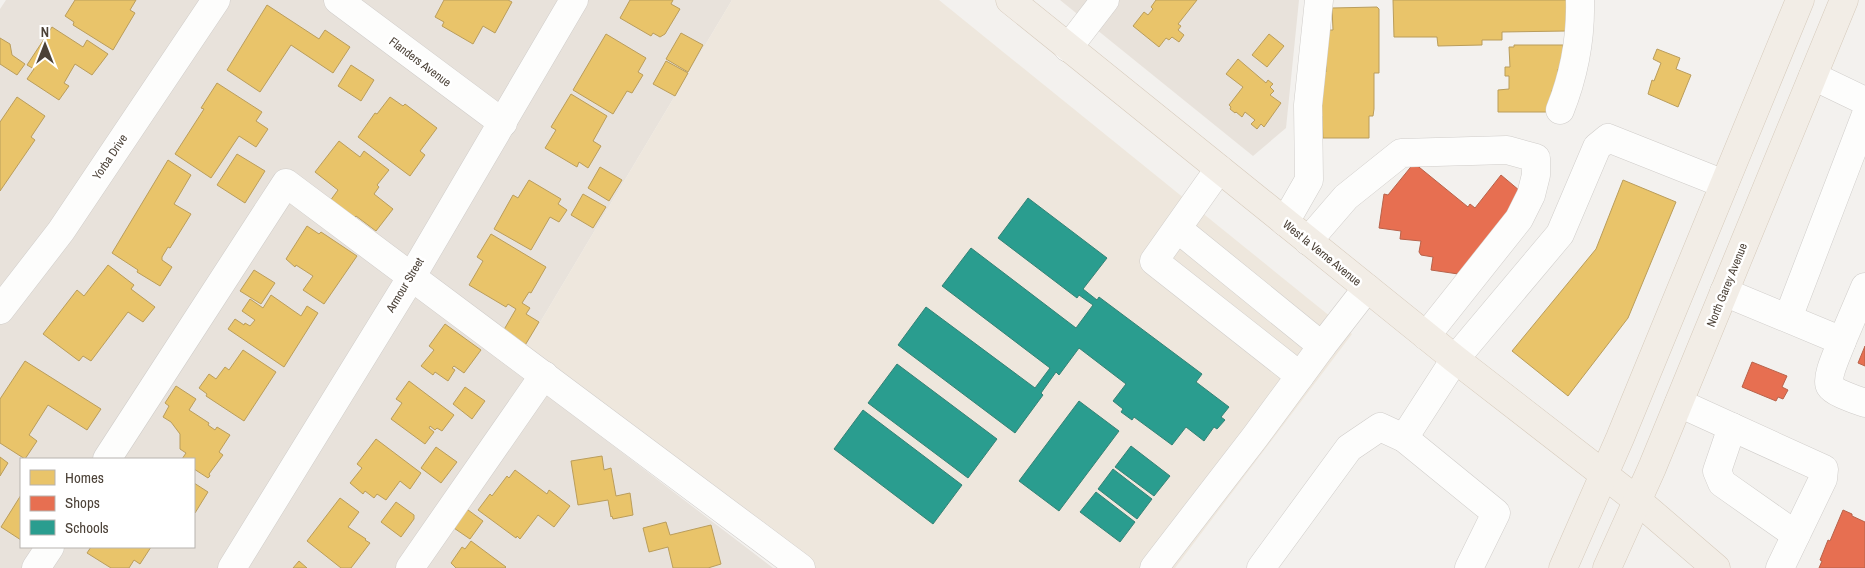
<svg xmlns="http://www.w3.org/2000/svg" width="1865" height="568" font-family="'Archivo Narrow',sans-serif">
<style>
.residential{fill:#e8e2db;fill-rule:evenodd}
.education{fill:#eee7dd}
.homes{fill:#e9c46a;stroke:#ba9d5b}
.shops{fill:#e76f51;stroke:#b8624a}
.schools{fill:#2a9d8f;stroke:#348275}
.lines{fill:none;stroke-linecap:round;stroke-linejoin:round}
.minor-casing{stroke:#d0cdca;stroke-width:29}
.major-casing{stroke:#d6cabb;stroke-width:29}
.minor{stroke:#fdfdfc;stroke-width:28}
.major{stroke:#f2ede6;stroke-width:28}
.labels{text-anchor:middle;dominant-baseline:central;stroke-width:5;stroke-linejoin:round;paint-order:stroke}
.street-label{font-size:12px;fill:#4c4238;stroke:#fff}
</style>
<rect width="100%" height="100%" fill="#f3f1ee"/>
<g class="residential">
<path d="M6,0H732L523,351L509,366L773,568H0V9ZM21,459H194V547H21Z"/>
<polygon points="1060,0 1299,0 1286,128 1253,156"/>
</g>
<polygon class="education" points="732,0 939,0 1352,334 1175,568 810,568 523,351"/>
<g class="homes">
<polygon points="75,0 136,0 130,10 135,13 113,50 73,25 74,22 65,16"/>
<polygon points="444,0 508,0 512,2 495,33 483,26 473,44 442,26 444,22 435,17"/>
<polygon points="630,0 673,0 671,4 680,9 665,34 660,37 653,33 651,36 620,18"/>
<polygon points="1156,0 1197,0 1178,24 1181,26 1178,30 1184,35 1179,42 1172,37 1169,40 1166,38 1159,47 1133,26 1144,12 1148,15 1153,9 1151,7"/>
<polygon points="1393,0 1569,0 1566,31 1502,32 1502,40 1482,40 1482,45 1438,46 1437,37 1394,37"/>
<polygon points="267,5 319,39 325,30 350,47 333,73 291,45 260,92 227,70"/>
<polygon points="1377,7 1379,9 1379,73 1374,73 1374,109 1373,116 1369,116 1369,138 1323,138 1322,116 1320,116 1319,72 1326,72 1326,30 1333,30 1332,8"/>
<polygon points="52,27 83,47 87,40 108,54 92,75 75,64 64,83 69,86 59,100 27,79 34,69 27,65"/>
<polygon points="681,33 703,45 688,72 666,59"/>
<polygon points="606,34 646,58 638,72 643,75 632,93 627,91 613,114 573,90"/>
<polygon points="1269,34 1284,46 1267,67 1252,55"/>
<polygon points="0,38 10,44 12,55 25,64 17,75 0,64"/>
<polygon points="1514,45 1563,45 1563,69 1558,69 1559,90 1552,90 1552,112 1498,112 1498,90 1509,89 1509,76 1505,76 1505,67 1510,67 1509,47 1514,47"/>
<polygon points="1657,49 1680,58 1676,69 1691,75 1678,107 1648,94 1652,80 1654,81 1661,63 1653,59"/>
<polygon points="1238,59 1266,83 1268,80 1273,84 1270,87 1274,91 1270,95 1281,103 1264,127 1261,124 1257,129 1251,124 1255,120 1245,112 1242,117 1236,112 1235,113 1230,109 1231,107 1229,105 1243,87 1226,74"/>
<polygon points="666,61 688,73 675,96 653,84"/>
<polygon points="351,65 374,80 361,101 338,86"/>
<polygon points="217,83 262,112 256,121 268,129 256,147 239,136 211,178 175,154 204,109 201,108"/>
<polygon points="571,94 607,116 593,141 601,146 588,168 579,162 577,167 545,148 556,130 551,127"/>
<polygon points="17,97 45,116 31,137 35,140 0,191 0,122"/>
<polygon points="390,97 403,106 405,104 437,128 420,151 425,155 410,176 358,137 375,113 377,114"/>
<polygon points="339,141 360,157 364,151 389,170 377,185 379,187 374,194 393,209 376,231 356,216 353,219 330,201 338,190 315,172"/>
<polygon points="237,154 265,171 245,203 217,185"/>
<polygon points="168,160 191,175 174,204 191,214 170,248 168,247 162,257 162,260 172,267 160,286 137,272 138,270 112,253"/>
<polygon points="600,167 622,180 609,201 588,188"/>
<polygon points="529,180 561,199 558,204 567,210 559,222 550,217 531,250 494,229 513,195 518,198"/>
<polygon points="1623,180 1676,202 1628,318 1568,396 1512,351 1596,249"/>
<polygon points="583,194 606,207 593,228 571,215"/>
<polygon points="307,226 319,234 321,232 357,256 324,304 303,290 313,276 296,265 295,267 286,259"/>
<polygon points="491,234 546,267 531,293 529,292 522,303 530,308 526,314 539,322 524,347 502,333 516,309 508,304 506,307 469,285 483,261 477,257"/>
<polygon points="108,265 134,285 131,289 155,307 143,322 128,312 91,361 83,356 79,361 43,334 77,290 84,296"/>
<polygon points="254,270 275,283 261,304 240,291"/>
<polygon points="271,295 301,316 307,306 318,313 284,367 228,329 235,319 244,325 245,323 250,326 255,320 242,311 250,299 263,308"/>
<polygon points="445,324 481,350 464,373 454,366 452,368 455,370 448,381 435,372 433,375 421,366 434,350 429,346"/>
<polygon points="243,350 276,372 244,421 206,396 207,394 199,388 209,374 216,379 225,367 229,370"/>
<polygon points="25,361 101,409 87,430 48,405 29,435 37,441 25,459 0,443 0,399"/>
<polygon points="409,381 454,415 442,431 437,428 435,430 430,426 429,428 434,432 425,444 391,419 402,403 396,399"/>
<polygon points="176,386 196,399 189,410 209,423 208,425 215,430 217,427 230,435 219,452 223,455 209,474 210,476 208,478 194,469 194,459 182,459 186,453 180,449 180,434 171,422 163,417 169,406 165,403"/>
<polygon points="465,387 485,401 472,419 453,404"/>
<polygon points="376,439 421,473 410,489 400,481 386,500 377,494 374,498 365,491 363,494 350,483 362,468 357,464"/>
<polygon points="436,447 457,462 441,483 421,468"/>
<polygon points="602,456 604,470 611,468 616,496 630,493 633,515 613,519 612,516 611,517 608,500 578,505 571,461"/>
<polygon points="0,457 8,463 0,476"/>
<polygon points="515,470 547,494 549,490 570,506 554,527 538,515 520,539 517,536 516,538 478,510 490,494 492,496 507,476 509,478"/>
<polygon points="194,483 208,492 195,513 194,513"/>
<polygon points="21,495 21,540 1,527"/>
<polygon points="340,498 359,512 348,527 366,539 365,540 370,543 351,568 341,568 307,541"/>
<polygon points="396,502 414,515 414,519 401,537 381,522"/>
<polygon points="464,507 483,521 470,539 451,526"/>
<polygon points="666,522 670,535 711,525 721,564 708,568 673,568 668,547 649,552 643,528"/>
<polygon points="471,541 506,567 505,568 456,568 451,563 462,547 465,549"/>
<polygon points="91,547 151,547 140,564 134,560 129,568 111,568 87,553"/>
<polygon points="299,561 307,568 293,568"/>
</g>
<g class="shops">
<polygon points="1414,163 1468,207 1470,204 1475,208 1501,175 1526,196 1465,275 1431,270 1433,257 1421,255 1419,252 1421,241 1400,239 1401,231 1379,228 1384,194 1388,195"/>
<polygon points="1865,346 1865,366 1858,363"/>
<polygon points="1752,362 1787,376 1782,387 1788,390 1783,399 1778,397 1776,401 1742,387"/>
<polygon points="1843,510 1852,514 1852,516 1865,522 1865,568 1819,568 1822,561 1820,560 1828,540 1830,541"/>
</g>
<g class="schools">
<polygon points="1028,198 1107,258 1083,289 1097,300 1099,297 1202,374 1196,382 1229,407 1221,417 1225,420 1217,429 1214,427 1204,441 1186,427 1172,445 1134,417 1132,420 1121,412 1123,409 1113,401 1126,384 1079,348 1059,375 1056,372 1041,393 1043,395 1015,433 898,345 926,307 1035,388 1050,368 942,286 971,248 1076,328 1093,305 1079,295 1077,298 998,238"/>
<polygon points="897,364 997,439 968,478 868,403"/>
<polygon points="1079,401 1119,431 1059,511 1019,481"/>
<polygon points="863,410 962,485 933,524 834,449"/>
<polygon points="1131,446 1170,476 1154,496 1115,467"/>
<polygon points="1113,469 1152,499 1137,519 1098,489"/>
<polygon points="1096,492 1135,522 1120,542 1080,512"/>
</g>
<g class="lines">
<defs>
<g id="minor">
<polyline points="338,0 503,123"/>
<polyline points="1068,48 1105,0"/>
<polyline points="1813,76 1865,101"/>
<path d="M1560,110C1574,75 1581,38 1580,0"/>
<polyline points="1219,169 1154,261 1300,376 1322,346"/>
<polyline points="1285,222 1309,180 1308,105 1319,0"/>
<polyline points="1178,229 1322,346 1367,288"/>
<polyline points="1308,241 1346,197 1401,153 1507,150 1536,158 1536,175 1531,195 1519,219 1426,336"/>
<path d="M1724,292L1842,341C1839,350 1825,378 1830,386C1834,393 1857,400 1865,403"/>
<polyline points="0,310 61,231 216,0"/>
<polyline points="1788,318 1865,117"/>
<polyline points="1842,341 1865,287"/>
<polyline points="1679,403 1824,469 1823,479 1780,568"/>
<polyline points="1732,427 1717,471 1722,483 1796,535"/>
<polyline points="1404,438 1455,359 1560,234 1597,147 1608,138 1724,184"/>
<polyline points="107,459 286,183 801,568"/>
<polyline points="36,568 50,547"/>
<polyline points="232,568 412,276 574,0"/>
<polyline points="410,568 544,375"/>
<polyline points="1154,568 1255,437 1300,376"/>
<polyline points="1261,568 1349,448 1380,427 1404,438 1496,513 1469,568"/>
</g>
<g id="major">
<polyline points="1010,0 1455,359 1638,501 1716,568"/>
<polyline points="1563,568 1620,438 1800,0"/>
<polyline points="1607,568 1652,468 1844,0"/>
</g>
</defs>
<use href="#minor" class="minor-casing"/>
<use href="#major" class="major-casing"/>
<use href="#minor" class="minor"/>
<use href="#major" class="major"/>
</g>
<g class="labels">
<g class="street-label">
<text transform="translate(420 62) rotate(37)">Flanders Avenue</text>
<text transform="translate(110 157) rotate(-56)">Yorba Drive</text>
<text transform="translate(1322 253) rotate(39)">West la Verne Avenue</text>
<text transform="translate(405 285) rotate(-59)">Armour Street</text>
<text transform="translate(1727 285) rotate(-68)">North Garey Avenue</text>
</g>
</g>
<rect x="20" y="458" width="175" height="90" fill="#ffffff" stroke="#b7b3af"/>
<rect x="30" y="470" width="25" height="15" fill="#e9c46a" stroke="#b7b3af"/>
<text x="65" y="483" font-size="15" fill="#4c4238">Homes</text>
<rect x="30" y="496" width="25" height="15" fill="#e76f51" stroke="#b7b3af"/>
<text x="65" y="508" font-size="15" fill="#4c4238">Shops</text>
<rect x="30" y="520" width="25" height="15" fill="#2a9d8f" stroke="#b7b3af"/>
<text x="65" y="533" font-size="15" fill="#4c4238">Schools</text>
<g transform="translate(45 45)" stroke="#ffffff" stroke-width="4" paint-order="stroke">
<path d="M0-4L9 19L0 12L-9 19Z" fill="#4c4238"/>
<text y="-8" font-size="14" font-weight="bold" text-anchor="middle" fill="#4c4238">N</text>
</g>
</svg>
